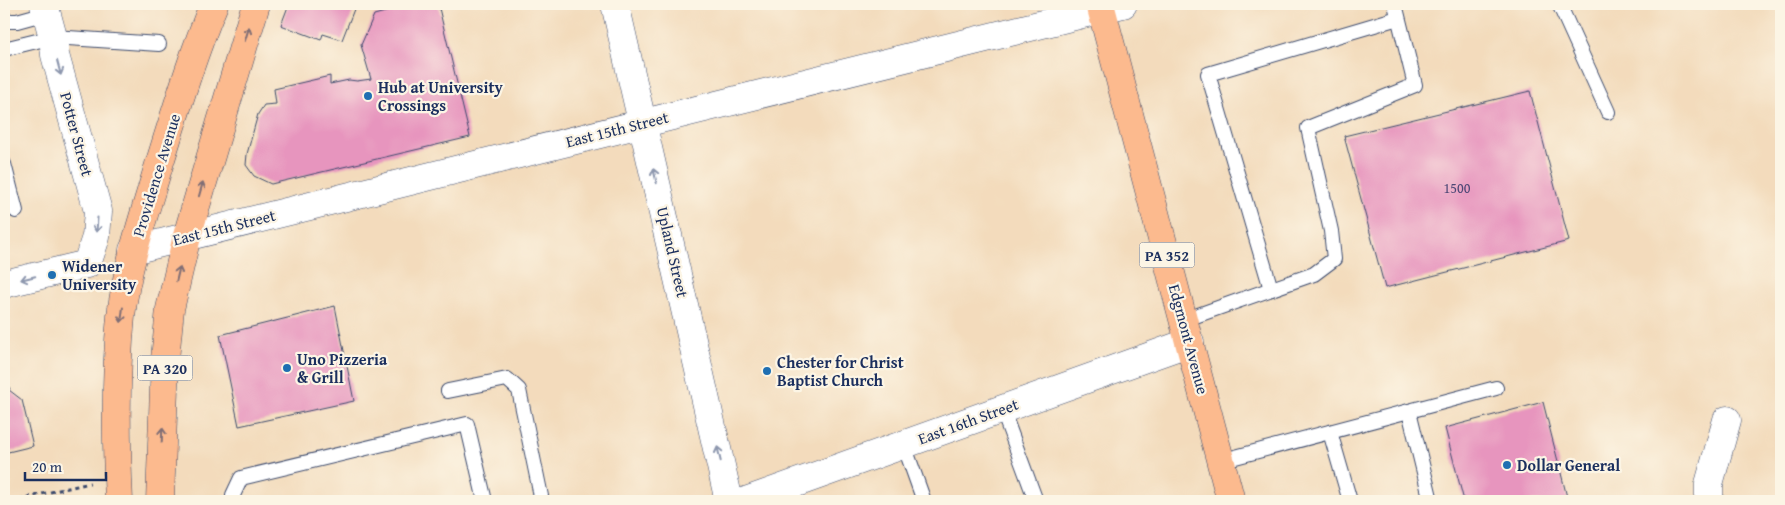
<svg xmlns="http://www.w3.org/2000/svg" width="1785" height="505" font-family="'Gentium Book Plus',serif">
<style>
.building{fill:#e795be}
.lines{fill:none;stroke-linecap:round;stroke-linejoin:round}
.lane-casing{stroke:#3b496c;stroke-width:16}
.street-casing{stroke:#3b496c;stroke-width:29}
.primary-casing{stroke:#3b496c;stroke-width:29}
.path{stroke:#3b496c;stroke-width:3;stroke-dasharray:4 4;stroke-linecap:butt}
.lane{stroke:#fff;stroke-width:14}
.street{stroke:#fff;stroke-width:28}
.primary{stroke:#fcba8e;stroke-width:28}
.oneway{stroke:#806e74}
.oneway2{stroke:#8d97ae}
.poi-dot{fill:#1f6fb2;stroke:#fcf5e5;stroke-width:2}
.labels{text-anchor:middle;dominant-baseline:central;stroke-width:4.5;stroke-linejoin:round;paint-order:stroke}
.number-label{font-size:14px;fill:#4e4876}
.shield{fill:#fcf5e5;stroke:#5e6a86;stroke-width:1}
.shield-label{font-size:15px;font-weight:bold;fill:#1b2f5e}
.poi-label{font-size:16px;font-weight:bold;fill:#1b2f5e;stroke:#fcf5e5;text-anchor:start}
.street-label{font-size:16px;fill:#1b2f5e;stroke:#fcf5e5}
</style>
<rect width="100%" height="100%" fill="#fcf5e5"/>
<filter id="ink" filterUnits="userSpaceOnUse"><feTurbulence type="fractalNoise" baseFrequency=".02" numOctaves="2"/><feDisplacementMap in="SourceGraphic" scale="10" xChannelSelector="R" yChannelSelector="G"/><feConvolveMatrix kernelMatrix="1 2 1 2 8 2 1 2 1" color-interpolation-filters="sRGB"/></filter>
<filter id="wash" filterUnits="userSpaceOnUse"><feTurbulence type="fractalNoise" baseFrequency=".0096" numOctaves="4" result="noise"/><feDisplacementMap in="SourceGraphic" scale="20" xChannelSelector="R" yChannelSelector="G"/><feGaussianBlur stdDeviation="1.12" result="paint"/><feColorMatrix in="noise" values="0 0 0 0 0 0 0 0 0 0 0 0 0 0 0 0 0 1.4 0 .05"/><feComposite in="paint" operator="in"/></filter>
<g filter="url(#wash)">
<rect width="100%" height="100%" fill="#f3dbbc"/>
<g id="blocks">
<g class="building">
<polygon points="289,4 356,4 342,40 323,34 321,40 281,25"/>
<polygon points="415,4 438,4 470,137 271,184 254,176 246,165 247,154 258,114 264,105 276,104 274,89 330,76 330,84 349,80 357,81 371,79 361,45 374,15"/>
<polygon points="1530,91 1569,241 1385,288 1344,136"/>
<polygon points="335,306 354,401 239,426 220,335"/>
<polygon points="4,384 10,388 9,390 22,400 33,446 4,453"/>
<polygon points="1543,402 1568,501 1464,501 1445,428"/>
</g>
</g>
</g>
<g filter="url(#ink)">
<use href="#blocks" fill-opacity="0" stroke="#3b496c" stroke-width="1"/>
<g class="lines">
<defs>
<g id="lane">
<polyline points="1559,4 1608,112"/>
<polyline points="4,21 17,21 46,13"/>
<polyline points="4,49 53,37 159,44"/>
<polyline points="4,164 16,211"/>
<polyline points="1271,289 1208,74 1398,18"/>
<polyline points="1184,320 1314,274 1334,259 1331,231 1308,128 1415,85 1395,4"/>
<polyline points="448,391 507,379 519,390 542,501"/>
<polyline points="1002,409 1036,501"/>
<polyline points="1409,411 1431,501"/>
<polyline points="1330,432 1350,501"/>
<polyline points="904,445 924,501"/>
<polyline points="1220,461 1496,388"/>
<polyline points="233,501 233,495 241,478 467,424 485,501"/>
</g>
<g id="street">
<polyline points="615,4 729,501"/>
<polyline points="133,250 1123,4"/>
<polyline points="4,284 87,264 96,237 98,211 55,55 53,37 44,4"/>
<polyline points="746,501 1190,342"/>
<polyline points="1709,501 1709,484 1727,420"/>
</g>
<g id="primary">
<polyline points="1100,4 1231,501"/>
<path d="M119,501C116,440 115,377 121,316C127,264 144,215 159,165C176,111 192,56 214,4"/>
<polyline points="160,501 165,359 170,309 187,236 256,4"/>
</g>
</defs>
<use href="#lane" class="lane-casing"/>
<use href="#street" class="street-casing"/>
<use href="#primary" class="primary-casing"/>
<polyline class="path" points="11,501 90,483"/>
<use href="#lane" class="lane"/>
<use href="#street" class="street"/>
<use href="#primary" class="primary"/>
</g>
<defs><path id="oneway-shaft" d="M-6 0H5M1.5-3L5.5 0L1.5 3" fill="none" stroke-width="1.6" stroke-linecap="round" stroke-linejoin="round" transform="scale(1.25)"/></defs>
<g class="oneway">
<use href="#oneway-shaft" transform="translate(247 34) rotate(-73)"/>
<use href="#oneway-shaft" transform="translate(201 189) rotate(-74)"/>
<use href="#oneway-shaft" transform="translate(178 274) rotate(-77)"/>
<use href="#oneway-shaft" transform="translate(122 315) rotate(97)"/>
<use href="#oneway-shaft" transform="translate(162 435) rotate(-88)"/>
</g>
<g class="oneway2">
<use href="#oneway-shaft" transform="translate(59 68) rotate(75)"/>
<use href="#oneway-shaft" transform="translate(655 176) rotate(-103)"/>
<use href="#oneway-shaft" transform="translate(97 225) rotate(94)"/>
<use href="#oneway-shaft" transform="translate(28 278) rotate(166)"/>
<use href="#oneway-shaft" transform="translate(719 454) rotate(-103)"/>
</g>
</g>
<g class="poi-dot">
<circle cx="368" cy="96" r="5"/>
<circle cx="52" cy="275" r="5"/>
<circle cx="287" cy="368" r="5"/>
<circle cx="767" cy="371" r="5"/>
<circle cx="1507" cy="465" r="5"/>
</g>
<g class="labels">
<g class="number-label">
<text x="1457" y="188">1500</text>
</g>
<g class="shield">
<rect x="1139.5" y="242.5" width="55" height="25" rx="4"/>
<rect x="137.5" y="355.5" width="55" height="25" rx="4"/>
</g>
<g class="shield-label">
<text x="1167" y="255">PA 352</text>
<text x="165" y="368">PA 320</text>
</g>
<g class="poi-label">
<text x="378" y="87">Hub at University<tspan x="378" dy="18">Crossings</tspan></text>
<text x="62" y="266">Widener<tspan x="62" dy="18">University</tspan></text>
<text x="297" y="359">Uno Pizzeria<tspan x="297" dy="18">&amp; Grill</tspan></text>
<text x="777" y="362">Chester for Christ<tspan x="777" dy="18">Baptist Church</tspan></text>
<text x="1517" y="465">Dollar General</text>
</g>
<g class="street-label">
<text transform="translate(617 129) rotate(-14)">East 15th Street</text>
<text transform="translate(77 134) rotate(75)">Potter Street</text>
<text transform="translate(156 175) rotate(-73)">Providence Avenue</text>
<text transform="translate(224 227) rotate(-14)">East 15th Street</text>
<text transform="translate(673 252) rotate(77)">Upland Street</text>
<text transform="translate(1189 339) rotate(75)">Edgmont Avenue</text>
<text transform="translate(968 421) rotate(-20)">East 16th Street</text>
</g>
</g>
<rect width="1785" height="505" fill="none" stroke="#fcf5e5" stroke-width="20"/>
<path d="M25 472v8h81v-8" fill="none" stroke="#1b2f5e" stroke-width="2.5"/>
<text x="32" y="472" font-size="15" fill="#1b2f5e" stroke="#fcf5e5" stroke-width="4" paint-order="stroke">20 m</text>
</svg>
